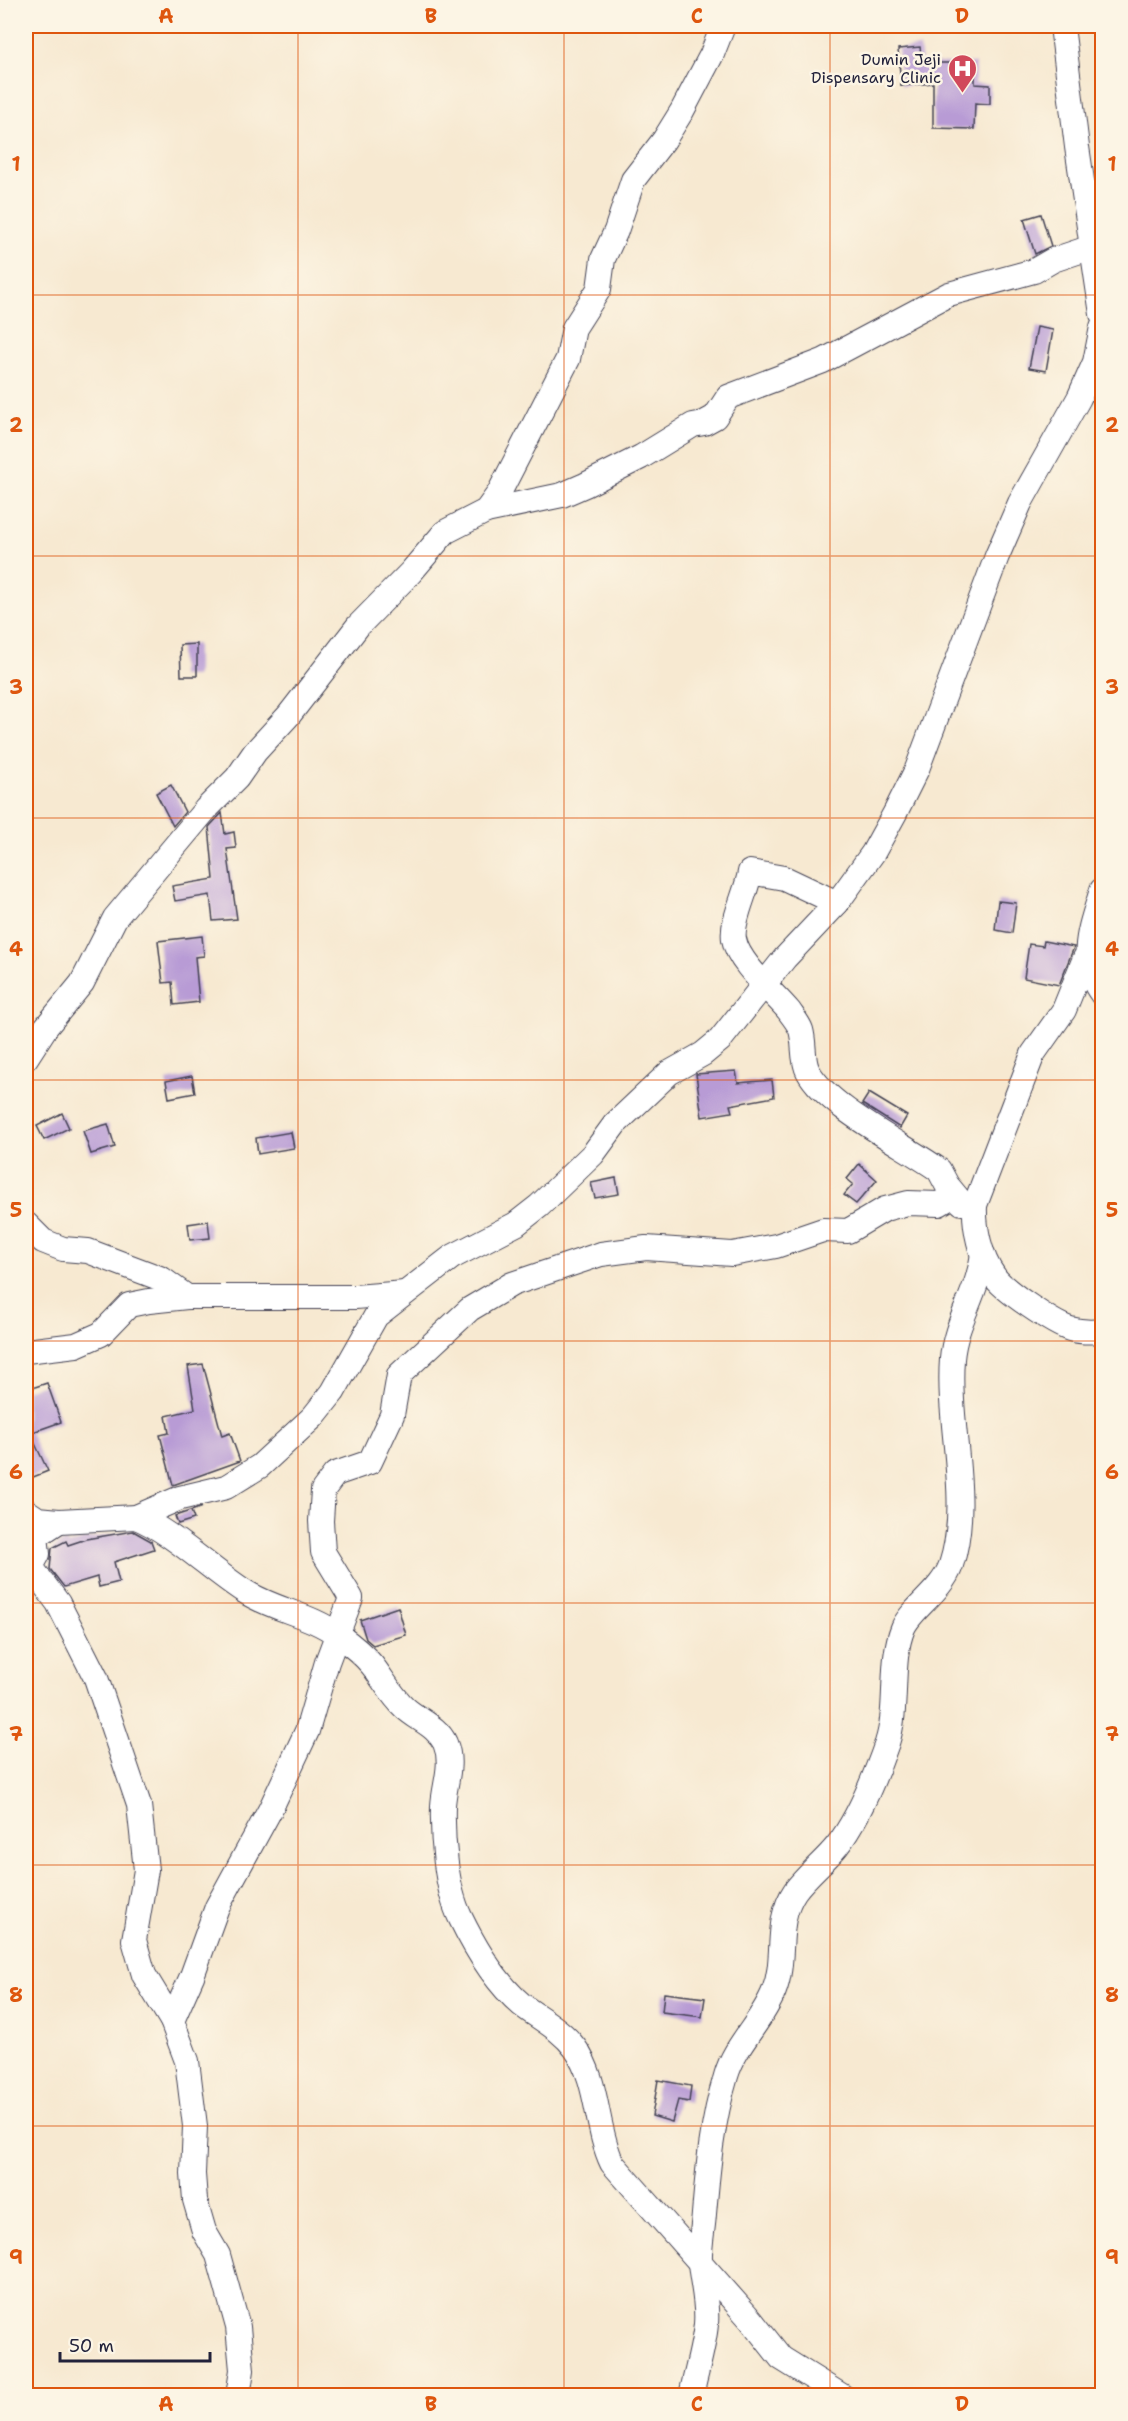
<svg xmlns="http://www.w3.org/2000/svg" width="1128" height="2421" font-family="'Shantell Sans',sans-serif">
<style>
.building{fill:#b89bd5}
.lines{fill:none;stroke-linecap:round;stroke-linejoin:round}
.minor-casing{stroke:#424052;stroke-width:26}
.minor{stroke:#fff;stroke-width:24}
.grid{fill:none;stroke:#de560e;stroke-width:1.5;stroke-opacity:0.55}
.labels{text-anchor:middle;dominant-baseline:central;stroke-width:5;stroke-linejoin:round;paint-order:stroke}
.poi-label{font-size:16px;fill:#22223b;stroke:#fcf5e5;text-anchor:end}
.neatline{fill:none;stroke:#de560e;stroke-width:2}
.grid-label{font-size:20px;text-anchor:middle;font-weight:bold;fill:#de560e}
</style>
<rect width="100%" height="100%" fill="#fcf5e5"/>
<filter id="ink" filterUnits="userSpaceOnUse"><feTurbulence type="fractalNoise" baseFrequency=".0167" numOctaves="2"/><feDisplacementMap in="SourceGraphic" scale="12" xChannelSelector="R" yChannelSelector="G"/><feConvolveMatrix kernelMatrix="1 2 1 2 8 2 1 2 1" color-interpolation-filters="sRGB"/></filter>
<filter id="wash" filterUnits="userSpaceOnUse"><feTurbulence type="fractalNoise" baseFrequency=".008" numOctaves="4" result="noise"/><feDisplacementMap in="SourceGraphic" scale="24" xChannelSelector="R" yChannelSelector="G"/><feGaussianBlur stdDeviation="1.35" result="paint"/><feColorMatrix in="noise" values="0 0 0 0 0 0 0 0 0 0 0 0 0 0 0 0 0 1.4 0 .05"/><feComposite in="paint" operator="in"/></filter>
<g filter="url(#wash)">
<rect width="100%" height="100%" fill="#f7e9d1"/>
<g id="blocks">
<g class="building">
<polygon points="920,47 922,63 975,63 975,84 990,85 990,104 975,103 974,129 933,128 933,83 901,86 898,49"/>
<polygon points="1041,214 1051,246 1035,254 1024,219"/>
<polygon points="1037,327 1053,330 1046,371 1029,368"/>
<polygon points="197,644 197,676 181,676 180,645"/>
<polygon points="171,785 185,812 173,826 156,793"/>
<polygon points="222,813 225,834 234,832 236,848 227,849 237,919 213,921 210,895 175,901 172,886 214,879 209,827"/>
<polygon points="998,901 1016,903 1012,933 995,930"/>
<polygon points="202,936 204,956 195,957 199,1002 174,1005 172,982 163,983 158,941"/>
<polygon points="1044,941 1074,947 1059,985 1024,978 1029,944 1043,946"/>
<polygon points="736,1071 738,1083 772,1080 774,1097 730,1105 732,1112 702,1117 696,1074"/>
<polygon points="192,1076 195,1093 169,1098 166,1081"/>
<polygon points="869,1093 907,1116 900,1128 862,1104"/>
<polygon points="62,1113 69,1128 44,1140 37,1126"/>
<polygon points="108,1124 115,1147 91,1154 83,1131"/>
<polygon points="291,1132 294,1148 258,1154 256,1138"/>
<polygon points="859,1164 877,1180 856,1204 844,1195 853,1184 847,1179"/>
<polygon points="616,1178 619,1194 595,1198 591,1183"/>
<polygon points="208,1221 210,1238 190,1240 188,1224"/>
<polygon points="203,1364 222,1436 230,1433 240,1461 173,1485 160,1435 169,1433 166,1416 195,1409 188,1366"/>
<polygon points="47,1383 61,1422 30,1433 48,1471 26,1480 26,1390"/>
<polygon points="202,1507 191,1511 194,1519 178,1524 175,1516"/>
<polygon points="133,1531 151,1541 154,1549 114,1562 119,1582 99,1587 97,1577 64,1587 50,1569 52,1548 66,1541 68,1545 86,1539"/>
<polygon points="398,1607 406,1635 373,1645 366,1639 360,1620"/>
<polygon points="664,1993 705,1998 702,2017 662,2012"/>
<polygon points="658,2080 691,2086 689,2102 678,2100 672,2122 652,2116"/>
</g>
</g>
</g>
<g filter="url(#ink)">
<use href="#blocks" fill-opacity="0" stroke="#424052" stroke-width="1.5"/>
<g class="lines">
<defs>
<g id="minor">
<polyline points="1062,26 1077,147 1102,314"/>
<polyline points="486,511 562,495 585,485 641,457 693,425 704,423 715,417 728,397 823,361 949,294 1034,271 1053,260 1092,247"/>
<path d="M1102,890C1091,927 1076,959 1102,994"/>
<path d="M837,903L784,878L750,872C747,892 731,921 734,939C738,963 773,992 789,1011C793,1017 799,1024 801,1030C805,1043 802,1060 808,1071C827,1107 904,1145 939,1170L947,1185L962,1203L975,1205"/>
<path d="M1085,958L1064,1010L1033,1054L975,1205C974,1227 980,1257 994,1276C1003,1290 1054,1324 1070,1329C1080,1332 1092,1332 1102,1331"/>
<polyline points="26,1058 46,1027 82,983 115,918 206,809 237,778 255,752 289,715 358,626 411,572 445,532 486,511 499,493 568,359 574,328 599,289 603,259 616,231 633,180 664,140 682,111 712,54 723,26"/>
<polyline points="26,1224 43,1241 63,1249 88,1251 162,1279 187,1297"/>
<polyline points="26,1351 76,1345 101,1334 129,1305 149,1301 187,1297 355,1297 405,1293"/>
<polyline points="26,1511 38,1519 59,1521 136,1517 180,1498 226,1487 260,1466 313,1417 333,1392 376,1316 452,1257 516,1224 539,1206 593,1154 615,1124 669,1073 703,1054 720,1040 785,958 837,903 873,853 895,813 917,769 997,556 1020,503 1079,398 1095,362 1102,327"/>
<path d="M136,1517C171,1531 210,1569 244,1591C273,1610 310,1614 338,1635C349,1643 363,1654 372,1665C383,1679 391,1695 405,1708C418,1720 437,1726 445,1743C454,1764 444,1785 443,1806C442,1838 446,1888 460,1917C475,1948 495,1982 522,2005C540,2019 561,2029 575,2048C599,2081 595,2127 612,2163L751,2320L781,2358L842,2396"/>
<polyline points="59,1521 36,1536 38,1554 31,1567 58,1603 96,1678 139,1805 146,1870 134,1940 144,1975 172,2021 187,2061 195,2126 193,2174 195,2200 204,2231 218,2255 238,2327 242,2370 238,2396"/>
<polyline points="172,2021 192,1976 217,1907 270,1810 307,1731 327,1662 351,1598 323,1552 321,1521 323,1490 335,1474 370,1462 392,1415 399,1375 470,1309 512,1284 601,1254 646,1248 732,1254 776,1246 823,1230 848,1231 885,1209 908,1203 939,1204 954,1195"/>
<path d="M691,2396C696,2372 704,2347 706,2324C708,2303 702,2284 700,2263C699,2247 703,2230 704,2214C708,2167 712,2122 726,2076C735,2044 762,2022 774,1991C787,1958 774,1922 795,1891C807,1875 824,1862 837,1846C859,1818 875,1777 887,1743C899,1706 889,1662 903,1628C911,1609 942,1591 951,1565C972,1500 947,1426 952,1359C955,1322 978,1293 983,1254"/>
</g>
</defs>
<use href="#minor" class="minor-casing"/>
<use href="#minor" class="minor"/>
</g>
</g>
<path class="grid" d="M298,26V2396M564,26V2396M830,26V2396M26,295H1102M26,556H1102M26,818H1102M26,1080H1102M26,1341H1102M26,1603H1102M26,1865H1102M26,2126H1102"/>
<defs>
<symbol id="hospital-pin" viewBox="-11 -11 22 30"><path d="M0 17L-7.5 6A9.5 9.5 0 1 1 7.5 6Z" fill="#d1495b" stroke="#fcf5e5"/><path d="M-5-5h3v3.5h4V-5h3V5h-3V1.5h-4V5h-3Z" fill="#fff"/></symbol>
</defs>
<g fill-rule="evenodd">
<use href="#hospital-pin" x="946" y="52" width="33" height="45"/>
</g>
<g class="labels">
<g class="poi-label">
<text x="941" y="59">Dumin Jeji<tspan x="941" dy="18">Dispensary Clinic</tspan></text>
</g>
</g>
<rect width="1128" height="2421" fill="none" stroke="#fcf5e5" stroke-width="66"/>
<path d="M60 2352v9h150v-9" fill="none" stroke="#22223b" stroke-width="3"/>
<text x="69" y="2352" font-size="18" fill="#22223b" stroke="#fcf5e5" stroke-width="4.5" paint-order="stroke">50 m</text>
<rect x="33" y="33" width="1062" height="2355" class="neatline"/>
<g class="grid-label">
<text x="166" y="23">A</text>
<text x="431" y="23">B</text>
<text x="697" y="23">C</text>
<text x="962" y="23">D</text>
<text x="16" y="171">1</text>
<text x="1112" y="171">1</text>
<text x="16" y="432">2</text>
<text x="1112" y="432">2</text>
<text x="16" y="694">3</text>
<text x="1112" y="694">3</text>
<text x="16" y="956">4</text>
<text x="1112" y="956">4</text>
<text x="16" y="1217">5</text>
<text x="1112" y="1217">5</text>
<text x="16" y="1479">6</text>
<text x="1112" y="1479">6</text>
<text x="16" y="1741">7</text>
<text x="1112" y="1741">7</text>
<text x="16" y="2002">8</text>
<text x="1112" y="2002">8</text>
<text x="16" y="2264">9</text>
<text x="1112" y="2264">9</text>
<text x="166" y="2411">A</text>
<text x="431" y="2411">B</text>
<text x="697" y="2411">C</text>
<text x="962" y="2411">D</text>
</g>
</svg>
